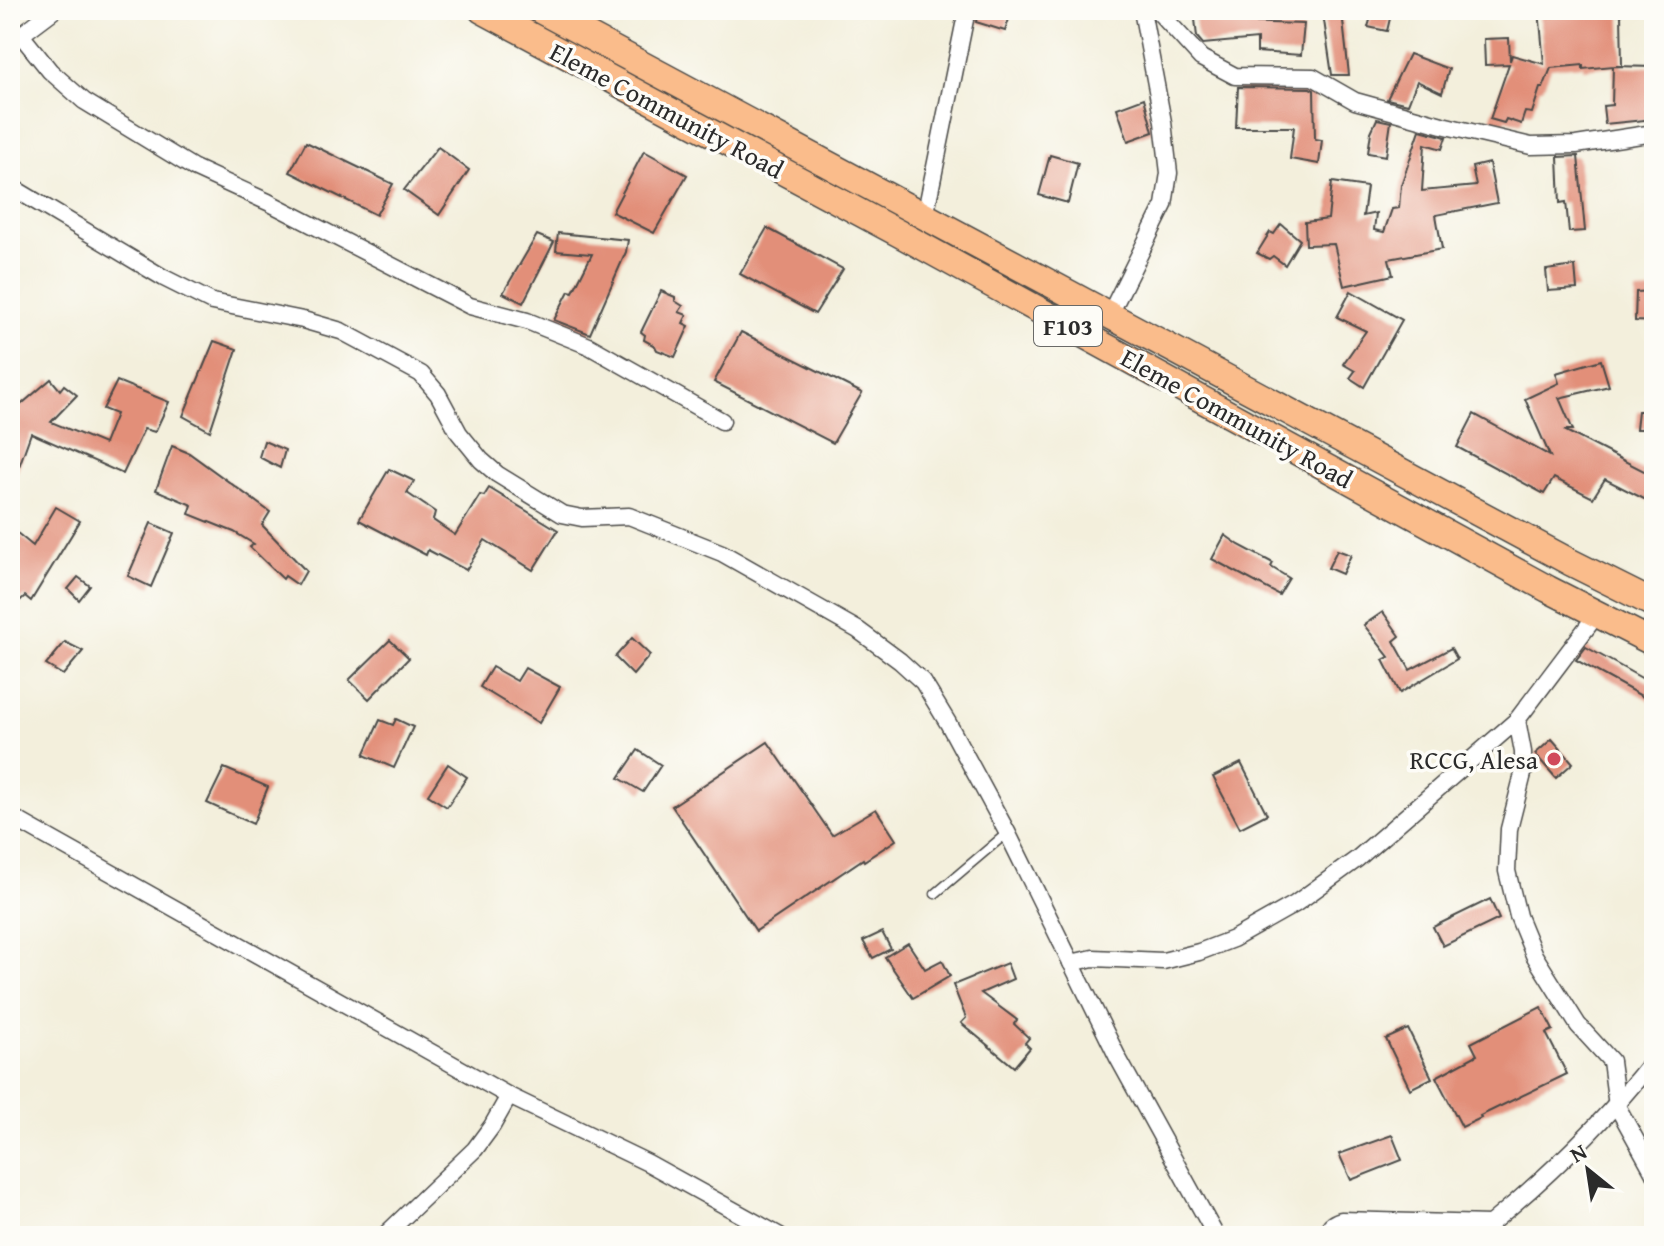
<svg xmlns="http://www.w3.org/2000/svg" width="1664" height="1246" font-family="'Gentium Book Plus',serif">
<style>
.building{fill:#e28f79}
.lines{fill:none;stroke-linecap:round;stroke-linejoin:round}
.service-casing{stroke:#494846;stroke-width:11}
.minor-casing{stroke:#494846;stroke-width:19}
.primary-casing{stroke:#494846;stroke-width:29}
.service{stroke:#fff;stroke-width:8}
.minor{stroke:#fff;stroke-width:16}
.primary{stroke:#fabc8b;stroke-width:26}
.poi-dot{fill:#d1495b;stroke:#fdfcf7;stroke-width:3}
.labels{text-anchor:middle;dominant-baseline:central;stroke-width:7;stroke-linejoin:round;paint-order:stroke}
.shield{fill:#fdfcf7;stroke:#6a6a68;stroke-width:2}
.shield-label{font-size:24px;font-weight:bold;fill:#2b2b2b}
.street-label{font-size:26px;fill:#2b2b2b;stroke:#fdfcf7}
.poi-label{font-size:26px;fill:#2b2b2b;stroke:#fdfcf7;text-anchor:end}
</style>
<rect width="100%" height="100%" fill="#fdfcf7"/>
<filter id="ink" filterUnits="userSpaceOnUse"><feTurbulence type="fractalNoise" baseFrequency=".0125" numOctaves="2"/><feDisplacementMap in="SourceGraphic" scale="16" xChannelSelector="R" yChannelSelector="G"/><feConvolveMatrix kernelMatrix="1 2 1 2 8 2 1 2 1" color-interpolation-filters="sRGB"/></filter>
<filter id="wash" filterUnits="userSpaceOnUse"><feTurbulence type="fractalNoise" baseFrequency=".006" numOctaves="4" result="noise"/><feDisplacementMap in="SourceGraphic" scale="32" xChannelSelector="R" yChannelSelector="G"/><feGaussianBlur stdDeviation="1.8" result="paint"/><feColorMatrix in="noise" values="0 0 0 0 0 0 0 0 0 0 0 0 0 0 0 0 0 1.4 0 .05"/><feComposite in="paint" operator="in"/></filter>
<g filter="url(#wash)">
<rect width="100%" height="100%" fill="#f3efdc"/>
<g id="blocks">
<g class="building">
<polygon points="978,10 1012,10 1005,31 976,22"/>
<polygon points="1194,10 1238,10 1239,22 1304,24 1301,55 1257,52 1257,39 1203,44 1197,37"/>
<polygon points="1373,10 1392,10 1387,31 1368,27"/>
<polygon points="1539,10 1565,10 1565,15 1621,14 1622,66 1614,66 1654,67 1654,119 1605,124 1603,106 1612,105 1613,66 1583,69 1583,65 1551,68 1543,88 1540,88 1532,113 1525,112 1521,124 1506,119 1504,123 1490,119 1509,64 1485,65 1484,39 1509,38 1510,61 1512,55 1544,64"/>
<polygon points="1342,12 1349,75 1332,75 1323,14"/>
<polygon points="1409,54 1449,69 1442,93 1417,81 1408,104 1387,99"/>
<polygon points="1238,87 1310,88 1314,90 1315,139 1322,140 1319,164 1290,159 1294,127 1236,127"/>
<polygon points="1144,98 1153,132 1128,141 1117,108"/>
<polygon points="1377,119 1391,122 1386,156 1368,153 1371,132"/>
<polygon points="1420,130 1446,137 1442,149 1425,144 1422,191 1476,186 1472,167 1489,163 1497,203 1436,215 1442,249 1389,259 1393,275 1344,286 1334,244 1306,245 1305,222 1328,219 1332,182 1367,187 1363,216 1376,213 1374,230 1384,232 1392,209 1399,208 1401,185"/>
<polygon points="306,142 393,184 376,215 290,172"/>
<polygon points="438,147 469,170 439,215 404,190"/>
<polygon points="644,151 687,175 654,233 612,212"/>
<polygon points="1050,155 1078,163 1068,203 1039,195"/>
<polygon points="1578,156 1585,231 1569,232 1566,202 1560,203 1558,157"/>
<polygon points="1281,224 1300,240 1285,265 1273,256 1269,259 1257,253 1270,232 1274,234"/>
<polygon points="767,228 843,269 815,314 740,274"/>
<polygon points="558,233 628,240 626,252 590,334 554,320 569,291 573,292 592,254 556,251"/>
<polygon points="537,235 554,242 523,303 503,293"/>
<polygon points="1575,266 1577,289 1548,291 1546,270"/>
<polygon points="661,291 675,297 675,301 683,306 679,312 687,315 683,323 689,326 675,357 657,350 655,346 644,340 645,335 641,332"/>
<polygon points="1351,291 1402,320 1364,387 1350,378 1355,371 1343,364 1366,331 1337,317"/>
<polygon points="1654,291 1654,322 1635,321 1636,292"/>
<polygon points="741,332 862,393 833,443 714,382"/>
<polygon points="214,341 237,349 210,431 183,416"/>
<polygon points="1601,360 1609,386 1559,398 1573,430 1564,430 1654,476 1654,504 1605,479 1593,498 1554,478 1544,494 1457,447 1474,414 1550,456 1525,399 1559,383 1556,373"/>
<polygon points="51,379 60,390 64,385 77,395 51,422 104,444 116,414 103,409 117,381 169,402 155,432 144,429 123,474 31,433 12,486 10,485 10,414"/>
<polygon points="1638,411 1654,411 1654,429 1636,429"/>
<polygon points="264,441 285,450 280,468 259,457"/>
<polygon points="172,446 189,453 270,512 262,525 306,571 298,585 285,576 283,579 250,547 254,544 234,532 189,514 192,505 156,490"/>
<polygon points="389,469 414,481 407,493 435,512 433,520 455,535 480,495 484,496 489,488 558,530 533,570 485,540 466,570 428,550 426,555 359,520"/>
<polygon points="56,507 80,521 31,601 25,596 10,610 10,527 33,546"/>
<polygon points="151,523 174,533 151,587 128,576"/>
<polygon points="1225,535 1239,545 1273,563 1271,567 1289,578 1279,595 1212,559"/>
<polygon points="1337,550 1351,555 1342,574 1328,568"/>
<polygon points="78,577 90,586 79,600 68,589"/>
<polygon points="1383,612 1400,636 1394,641 1410,670 1451,648 1457,659 1400,693 1383,660 1389,657 1364,625"/>
<polygon points="632,638 650,655 633,675 615,657"/>
<polygon points="390,640 409,658 369,699 349,680"/>
<polygon points="65,642 83,651 63,675 46,665"/>
<polygon points="1586,647 1654,685 1654,703 1576,660"/>
<polygon points="492,667 517,681 525,668 560,687 539,723 480,687"/>
<polygon points="396,719 413,727 394,768 364,755 380,720 393,725"/>
<polygon points="1552,739 1573,763 1556,778 1535,754"/>
<polygon points="768,742 832,835 876,809 896,840 864,861 863,859 756,931 672,806"/>
<polygon points="638,750 661,765 643,792 619,778"/>
<polygon points="1241,763 1267,814 1240,828 1213,777"/>
<polygon points="448,764 467,777 447,807 428,795"/>
<polygon points="224,768 268,787 253,824 207,803"/>
<polygon points="1490,899 1499,919 1443,946 1433,927"/>
<polygon points="882,932 891,949 873,958 863,941"/>
<polygon points="908,943 925,969 942,960 950,976 913,998 885,957"/>
<polygon points="1007,963 1013,979 981,993 1017,1020 1014,1024 1029,1038 1025,1043 1030,1048 1014,1067 961,1023 966,1018 953,985"/>
<polygon points="1541,1007 1553,1030 1546,1033 1567,1074 1480,1116 1481,1118 1462,1127 1436,1077 1477,1055 1471,1043"/>
<polygon points="1408,1029 1432,1078 1410,1089 1386,1039"/>
<polygon points="1392,1135 1402,1160 1351,1180 1339,1154"/>
</g>
</g>
</g>
<g filter="url(#ink)">
<use href="#blocks" fill-opacity="0" stroke="#494846" stroke-width="2"/>
<g class="lines">
<defs>
<polyline id="service" points="935,894 1007,833"/>
<g id="minor">
<polyline points="1157,10 1201,58 1235,76 1313,77 1355,101 1442,125 1531,146 1576,145 1654,133"/>
<polyline points="21,35 50,71 84,101 194,168 268,202 470,306 527,321 589,346 722,421"/>
<polyline points="10,43 54,10"/>
<polyline points="10,186 164,278 212,302 303,320 341,331 421,374 438,394 459,433 481,460 497,474 562,514 582,518 629,516 722,553 858,630 900,661 923,682 948,723 1007,832 1118,1058 1216,1236"/>
<polyline points="925,216 967,10"/>
<polyline points="1110,314 1164,205 1169,173 1163,122 1142,10"/>
<polyline points="1517,720 1523,752 1523,774 1509,829 1507,871 1518,916 1534,955 1578,1025 1611,1061 1617,1106 1654,1173"/>
<polyline points="10,816 509,1096 648,1163 780,1236"/>
<polyline points="1071,963 1093,958 1163,961 1199,952 1233,939 1295,904 1357,859 1517,720 1597,614"/>
<polyline points="384,1236 475,1149 492,1126 509,1096"/>
<path d="M1327,1236C1328,1226 1332,1223 1341,1220L1490,1224C1551,1174 1605,1121 1654,1059"/>
</g>
<g id="primary">
<polyline points="482,10 900,234 1548,589 1654,643"/>
<polyline points="540,10 1570,562 1654,604"/>
</g>
</defs>
<use href="#service" class="service-casing"/>
<use href="#minor" class="minor-casing"/>
<use href="#primary" class="primary-casing"/>
<use href="#service" class="service"/>
<use href="#minor" class="minor"/>
<use href="#primary" class="primary"/>
</g>
</g>
<circle class="poi-dot" cx="1554" cy="759" r="8"/>
<g class="labels">
<rect class="shield" x="1034" y="306" width="68" height="40" rx="6"/>
<g class="shield-label">
<text x="1068" y="326">F103</text>
</g>
<g class="street-label">
<text transform="translate(667 110) rotate(28)">Eleme Community Road</text>
<text transform="translate(1237 418) rotate(29)">Eleme Community Road</text>
</g>
<g class="poi-label">
<text x="1538" y="759">RCCG, Alesa</text>
</g>
</g>
<rect width="1664" height="1246" fill="none" stroke="#fdfcf7" stroke-width="40"/>
<g transform="translate(1588 1170) rotate(330)" stroke="#fdfcf7" stroke-width="6" paint-order="stroke">
<path d="M0-6L14 30L0 20L-14 30Z" fill="#2b2b2b"/>
<text y="-12" font-size="22" font-weight="bold" text-anchor="middle" fill="#2b2b2b">N</text>
</g>
</svg>
